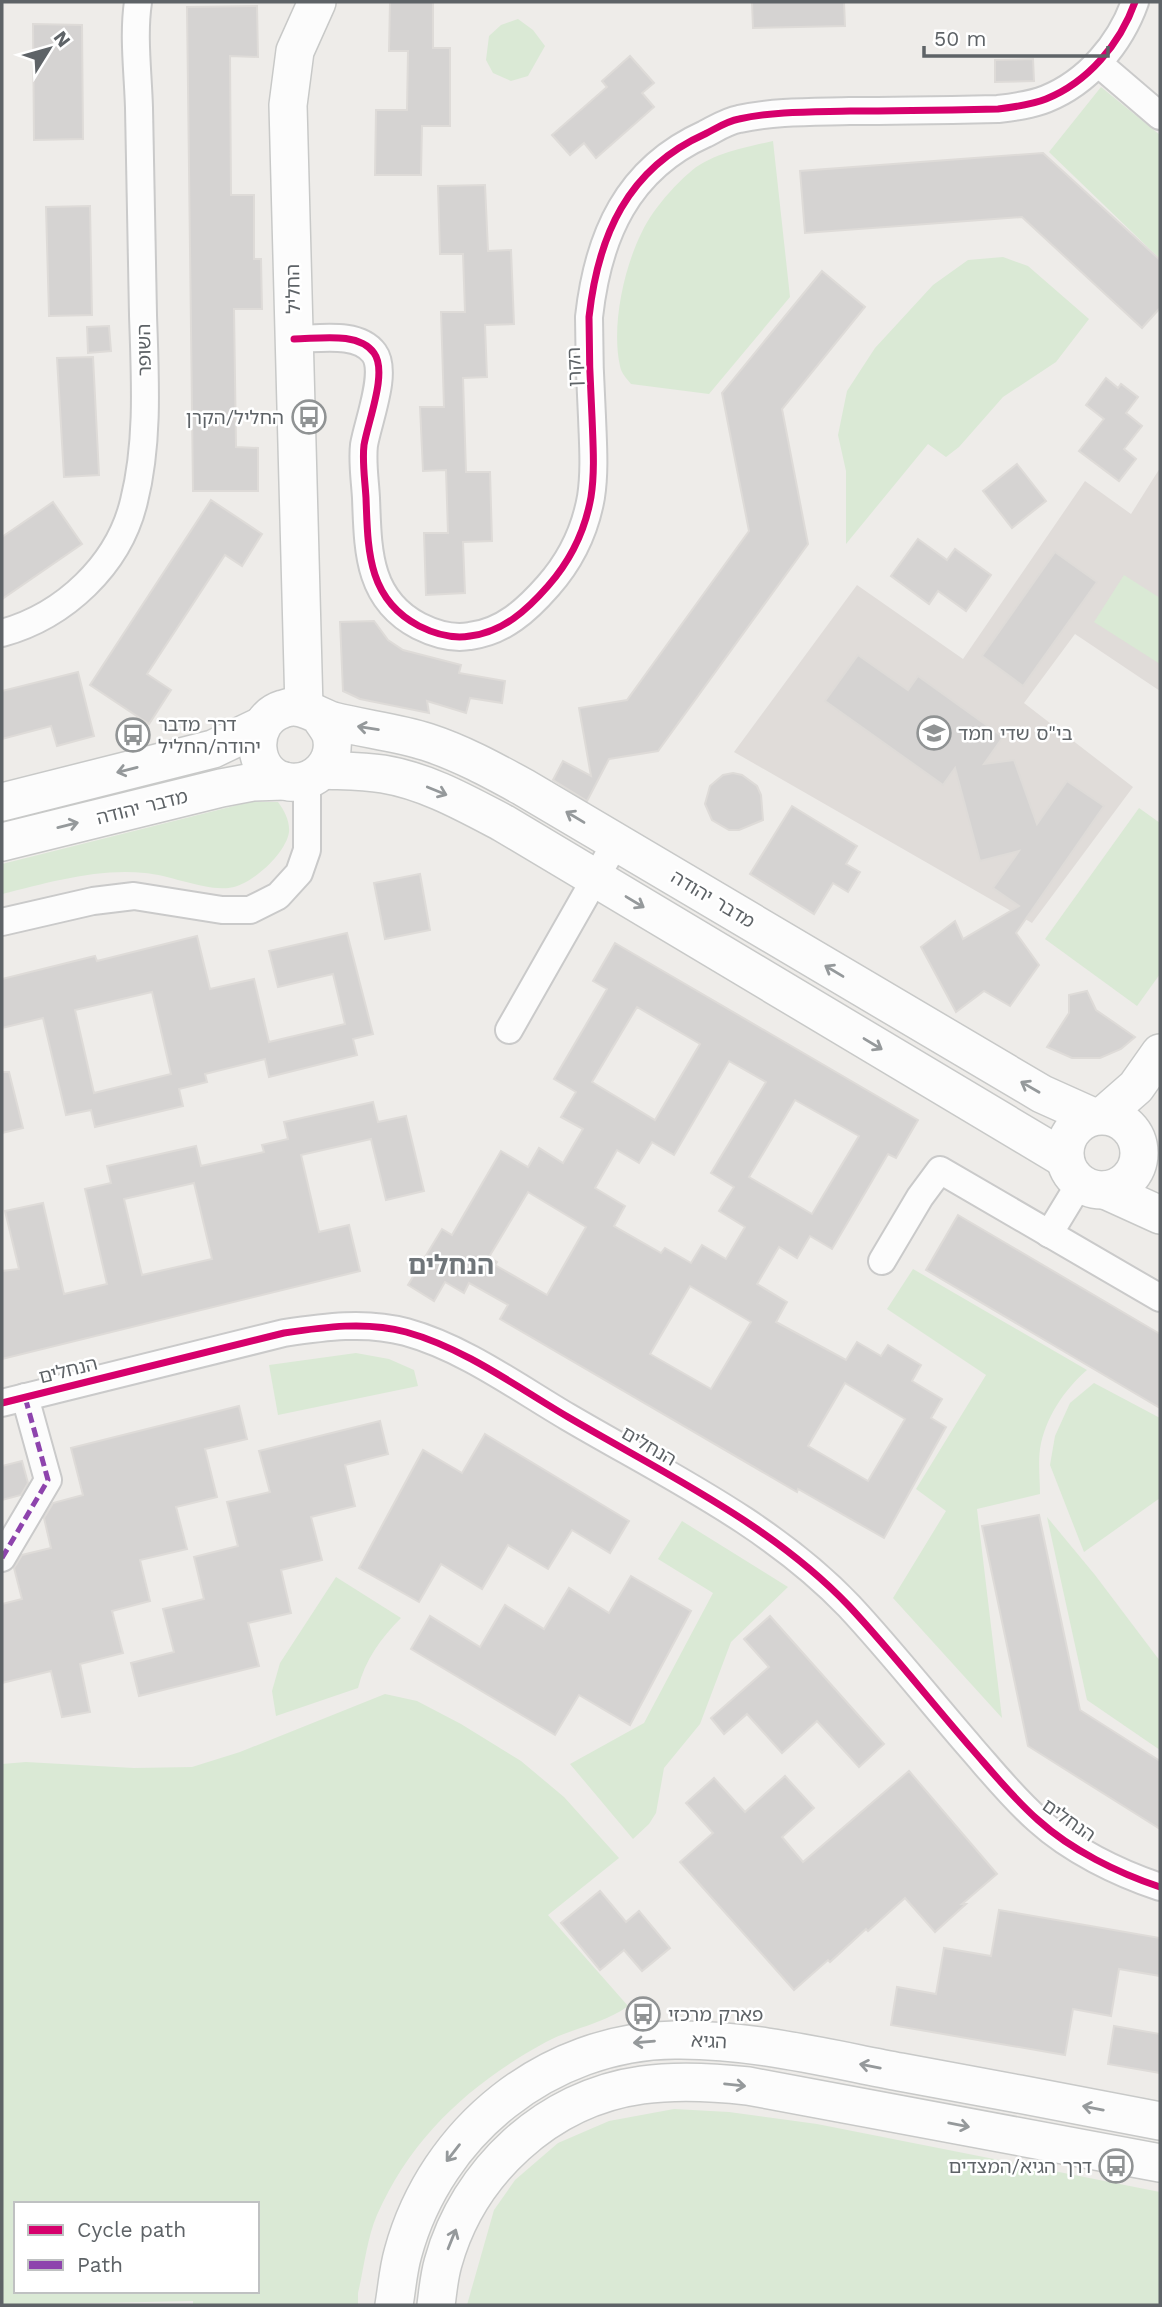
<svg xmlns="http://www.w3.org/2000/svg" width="1162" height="2307" font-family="'Work Sans','Noto Sans Hebrew',sans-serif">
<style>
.education{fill:#e0dcd9}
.green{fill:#dae9d5;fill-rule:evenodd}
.building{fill:#d5d3d2;stroke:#dedbd8;stroke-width:2;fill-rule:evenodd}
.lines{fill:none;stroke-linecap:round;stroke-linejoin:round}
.street-casing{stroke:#cacaca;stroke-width:30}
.secondary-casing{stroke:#c8c9c8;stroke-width:40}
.street{stroke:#fcfcfc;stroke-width:26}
.secondary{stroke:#fcfcfc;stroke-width:37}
.quiet{stroke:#8e44ad;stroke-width:5;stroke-dasharray:10 5;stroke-linecap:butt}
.cycleway-casing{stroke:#fff;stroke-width:11}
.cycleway{stroke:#d6006c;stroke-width:7}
.oneway{stroke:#95999b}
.labels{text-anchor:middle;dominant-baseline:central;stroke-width:5;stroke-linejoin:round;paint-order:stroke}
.street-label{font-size:19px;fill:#5e6367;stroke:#fff}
.poi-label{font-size:19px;fill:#5e6367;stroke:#fff;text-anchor:start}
.district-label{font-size:26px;font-weight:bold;fill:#6f7579;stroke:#fff}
</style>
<rect width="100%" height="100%" fill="#eeece9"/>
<polygon class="education" points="1160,468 1160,691 1075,634 1024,703 1133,787 1032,923 734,752 857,585 963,659 1085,481 1131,514"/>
<g class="green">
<polygon points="518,19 533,30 545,46 528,76 511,81 493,73 486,60 489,36 501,25"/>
<polygon points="1101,87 1160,135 1160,259 1049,152"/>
<path d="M773,141L790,297L709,394L631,384C627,379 621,373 620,366C610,322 627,250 653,213C663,199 676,184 689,173C709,154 746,147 773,141Z"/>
<polygon points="1003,257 1028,266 1089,319 1056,362 1003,397 959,447 946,457 928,444 846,544 846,471 838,435 847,391 875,348 933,285 968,260"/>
<polygon points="1124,575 1160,598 1160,664 1094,622"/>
<path d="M250,802H278C284,810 290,821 289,832C286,853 254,882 234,887C209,893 171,875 145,873C97,868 47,883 2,894V864Z"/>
<polygon points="1139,808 1160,823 1160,974 1137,1006 1045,939"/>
<path d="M913,1269L1087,1370C1064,1390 1045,1418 1040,1449C1038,1463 1040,1480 1040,1494L977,1509L1002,1718L893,1598L946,1511L916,1489L986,1375L887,1309Z"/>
<polygon points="356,1353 389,1359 414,1370 418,1386 278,1415 269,1365"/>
<polygon points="1094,1383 1160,1418 1160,1498 1084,1552 1050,1465 1055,1436 1070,1403"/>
<polygon points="1047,1517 1095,1575 1160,1661 1160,1750 1087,1700"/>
<polygon points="682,1521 788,1587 731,1642 700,1724 664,1768 656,1813 649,1824 633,1839 570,1764 644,1723 713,1593 658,1559"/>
<path d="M336,1577L401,1618C381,1638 365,1660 358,1688L276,1716L272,1691L280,1663Z"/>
<path d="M385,1694L417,1701L461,1724L521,1761L564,1797L619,1858L548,1915L628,2006C604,2024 572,2028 546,2042C471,2083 412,2136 377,2215C367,2238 364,2268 358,2293V2305H193V2301L2,2305V1764L26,1762L134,1768L192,1767L240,1752ZM16,2204H257V2291H16Z"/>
<polygon points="674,2109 729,2112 817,2124 1160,2192 1160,2305 467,2305 494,2210 515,2180 558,2143 609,2121"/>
</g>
<g class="building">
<polygon points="390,2 433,2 433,48 450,48 450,126 422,126 421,175 375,175 376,110 407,110 408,51 389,51"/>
<polygon points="752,2 844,2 845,26 753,28"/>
<polygon points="257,6 258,57 230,56 231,195 254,195 254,259 261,259 262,309 234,309 236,447 258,448 258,491 193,491 187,7"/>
<polygon points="33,24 82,25 83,139 34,140"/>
<polygon points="630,56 654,83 642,93 654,107 596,158 584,143 570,155 552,135 607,87 602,81"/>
<polygon points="1033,59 1034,81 995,82 995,60"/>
<polygon points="1043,153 1160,260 1160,308 1142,328 1022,217 805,233 800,171"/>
<polygon points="485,185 488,251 511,250 514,324 485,325 487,377 463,378 466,472 490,472 492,541 463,542 465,593 426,595 424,533 448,533 446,470 423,471 420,407 444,407 441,312 465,312 463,254 440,254 438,186"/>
<polygon points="90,206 92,315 49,316 46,207"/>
<polygon points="822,271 865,307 782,409 808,544 658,751 609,759 587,801 553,780 563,761 591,776 579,708 627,700 749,531 722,393"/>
<polygon points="109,326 111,351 88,353 87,327"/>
<polygon points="93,357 99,475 64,477 57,358"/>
<polygon points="1106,378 1118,388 1121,384 1138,397 1126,413 1142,426 1124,449 1136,459 1119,481 1079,451 1104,419 1086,405"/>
<polygon points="1017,464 1046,501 1012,528 983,491"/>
<polygon points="211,500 262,534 242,566 225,555 147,674 171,690 149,724 90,685"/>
<polygon points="53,502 82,544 2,599 2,537"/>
<polygon points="918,539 947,560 955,549 991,575 966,611 938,591 929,604 891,576"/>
<polygon points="1055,552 1097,582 1023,686 982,656"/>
<polygon points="374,621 388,640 403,650 461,665 459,673 505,681 502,703 470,698 466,713 427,701 429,713 360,699 343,691 340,622"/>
<polygon points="858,655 908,690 918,676 1003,737 984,764 1014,760 1037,824 1067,781 1104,806 1016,933 1039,965 1010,1006 984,991 956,1012 921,947 955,921 963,939 1019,906 993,888 1019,851 980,861 955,768 943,785 825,701"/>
<polygon points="78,672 94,736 57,746 51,726 2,739 2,691"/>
<polygon points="733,773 742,775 757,786 761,795 763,820 739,830 729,830 712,820 705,804 710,786 723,775"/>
<polygon points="792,806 857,846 846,864 860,872 848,892 833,883 814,914 750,874"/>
<polygon points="420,874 430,930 385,939 374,883"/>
<path d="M347,933L373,1034L353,1039L357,1055L269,1077L265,1059L205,1074L207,1082L179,1089L183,1106L95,1127L91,1110L66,1115L43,1018L2,1028V979L95,956L97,961L197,936L210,989L254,979L269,1042L345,1024L333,974L278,987L269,951ZM152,992L171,1074L94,1093L75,1010Z"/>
<path d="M615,943L918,1120L896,1158L888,1154L832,1249L810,1236L797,1258L779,1247L757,1284L787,1302L776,1322L846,1360L857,1342L881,1356L888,1345L921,1365L912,1381L942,1399L931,1418L946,1427L884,1538L798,1489L797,1492L500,1319L508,1305L469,1283L464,1293L445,1282L434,1301L408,1285L442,1229L452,1235L501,1151L528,1167L539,1148L563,1163L583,1129L561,1117L576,1092L554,1079L607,989L593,981ZM637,1007L700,1044L655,1120L592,1082ZM729,1061L766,1082L711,1173L734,1187L719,1211L745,1227L726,1259L702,1245L691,1263L665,1248L661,1253L614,1226L625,1206L595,1188L617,1150L639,1163L652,1142L674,1155ZM795,1100L859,1136L812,1214L749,1177ZM528,1192L586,1227L547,1295L495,1265L497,1262L489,1257ZM690,1286L751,1322L711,1389L650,1354ZM845,1383L905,1419L868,1481L808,1446Z"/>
<polygon points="1087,991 1096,1010 1135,1037 1121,1049 1100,1058 1072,1058 1047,1047 1069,1013 1069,995"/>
<polygon points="2,1072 9,1072 23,1128 2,1133"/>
<path d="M373,1102L378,1122L406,1116L424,1191L386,1200L371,1139L301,1155L319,1232L349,1225L360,1271L2,1359V1271L19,1269L5,1211L43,1203L64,1294L107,1284L85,1189L111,1183L107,1166L196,1146L201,1166L264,1152L262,1145L288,1139L284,1122ZM194,1183L212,1259L142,1275L124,1199Z"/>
<polygon points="958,1215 1160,1334 1160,1408 926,1270"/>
<polygon points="239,1406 247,1439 205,1449 217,1497 176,1507 187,1549 140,1560 150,1601 112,1611 123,1653 80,1664 90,1712 62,1717 51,1671 2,1683 2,1604 22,1599 14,1568 22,1555 51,1548 44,1518 53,1503 83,1495 71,1448"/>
<polygon points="380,1421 388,1454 345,1465 355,1506 311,1517 322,1560 281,1570 291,1613 248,1623 259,1666 139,1696 131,1663 174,1652 163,1609 204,1599 194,1557 238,1546 227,1502 270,1492 259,1451"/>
<polygon points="485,1434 629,1521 610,1553 572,1530 548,1569 508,1545 482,1589 441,1564 419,1602 359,1568 423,1450 462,1473"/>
<polygon points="22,1461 28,1483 21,1495 2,1500 2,1466"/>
<polygon points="1039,1515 1080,1710 1160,1761 1160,1829 1028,1746 982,1526"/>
<polygon points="631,1576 691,1611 630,1725 579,1695 555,1735 411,1649 430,1616 480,1647 505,1605 544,1629 569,1588 609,1613"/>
<polygon points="770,1616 884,1744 859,1767 817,1721 782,1753 747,1714 724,1734 711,1718 769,1667 744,1639"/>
<polygon points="909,1771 997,1874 962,1904 966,1904 935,1932 905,1898 868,1931 866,1929 830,1962 828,1960 794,1990 680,1862 713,1833 686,1803 714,1778 745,1812 785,1776 814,1808 782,1837 803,1862"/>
<polygon points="600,1891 626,1922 639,1911 670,1948 642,1971 624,1950 600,1970 561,1923"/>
<polygon points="999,1910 1160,1938 1160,1976 1119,1969 1111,2016 1073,2009 1065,2055 891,2025 897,1987 936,1994 944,1948 991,1956"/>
<polygon points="1114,2026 1160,2034 1160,2073 1108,2064"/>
</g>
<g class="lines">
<defs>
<g id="street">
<polyline points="1098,63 1160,116"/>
<path d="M294,339C318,339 358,331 374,353C388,372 368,421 364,445C362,462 365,480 366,498C368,549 367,599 419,626C435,634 453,639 470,636C503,632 527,610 548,586C571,560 585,531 591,497C595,471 593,444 592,417C590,384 589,350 589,317C598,236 627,169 705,134C715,129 727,121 739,119C775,111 813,112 850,111C899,111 949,110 998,109C1015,107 1031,105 1046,99C1088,82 1120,44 1135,2"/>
<path d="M2,633C64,616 119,565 134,501C149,441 145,377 143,315C142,246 140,177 139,108C138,73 133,36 138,2"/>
<polyline points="2,922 93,901 134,896 222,910 250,910 278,896 299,873 307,850 307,780"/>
<polyline points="509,1030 616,842"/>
<polyline points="1049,1234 1080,1183"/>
<polyline points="882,1261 920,1197 940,1170 1160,1298"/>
<path d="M2,1403L284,1333C324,1327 366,1321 406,1332C464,1348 517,1387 568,1417C665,1474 771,1524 849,1606C892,1652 931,1702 972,1749C993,1773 1014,1799 1038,1820C1071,1850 1118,1873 1160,1887"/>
<polyline points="2,1558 48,1480 25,1397"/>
</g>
<g id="secondary">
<polyline points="304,708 288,105 295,51 317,2"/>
<path d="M320,717C324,723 329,729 331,735C338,762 315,785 289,782C250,777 247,720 283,709C302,702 316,716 333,721C364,729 396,732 427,742C461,753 492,770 523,787L1042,1094L1091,1116"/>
<path d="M323,770C343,771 363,771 383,774C426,781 465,803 503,823L1065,1159"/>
<polyline points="2,802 213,749 261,726"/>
<polyline points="2,842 221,788 253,782 284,781"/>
<polyline points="1104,1115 1136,1087 1160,1053"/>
<circle cx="1102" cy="1153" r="37"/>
<polyline points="1105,1190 1160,1215"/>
<path d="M394,2305C397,2288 398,2270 403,2253C436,2131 548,2041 675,2040C751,2039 826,2058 900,2072C987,2088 1073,2104 1160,2121"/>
<path d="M436,2305C438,2291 439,2277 443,2263C468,2172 547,2098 642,2085C678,2080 712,2082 748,2086L1160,2163"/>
</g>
</defs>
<use href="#street" class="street-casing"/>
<use href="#secondary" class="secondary-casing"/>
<use href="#street" class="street"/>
<use href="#secondary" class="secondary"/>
<polyline class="quiet" points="2,1558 48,1480 25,1397"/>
<defs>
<g id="cycleway">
<path d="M294,339C318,339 358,331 374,353C388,372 368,421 364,445C362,462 365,480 366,498C368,549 367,599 419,626C435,634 453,639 470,636C503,632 527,610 548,586C571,560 585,531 591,497C595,471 593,444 592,417C590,384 589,350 589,317C598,236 627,169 705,134C715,129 727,121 739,119C775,111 813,112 850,111C899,111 949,110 998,109C1015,107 1031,105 1046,99C1088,82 1120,44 1135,2"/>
<path d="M2,1403L284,1333C324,1327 366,1321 406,1332C464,1348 517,1387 568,1417C665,1474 771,1524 849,1606C892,1652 931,1702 972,1749C993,1773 1014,1799 1038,1820C1071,1850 1118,1873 1160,1887"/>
</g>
</defs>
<use href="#cycleway" class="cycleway-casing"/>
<use href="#cycleway" class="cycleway"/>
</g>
<defs><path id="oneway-shaft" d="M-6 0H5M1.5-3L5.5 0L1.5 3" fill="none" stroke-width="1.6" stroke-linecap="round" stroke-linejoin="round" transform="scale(1.75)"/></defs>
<g class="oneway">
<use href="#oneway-shaft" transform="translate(368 728) rotate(-171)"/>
<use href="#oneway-shaft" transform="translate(127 770) rotate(166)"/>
<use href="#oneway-shaft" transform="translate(437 791) rotate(22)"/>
<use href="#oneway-shaft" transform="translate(575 817) rotate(-149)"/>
<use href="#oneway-shaft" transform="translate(68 825) rotate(-14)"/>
<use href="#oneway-shaft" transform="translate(635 902) rotate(31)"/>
<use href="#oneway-shaft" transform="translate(834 971) rotate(-149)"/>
<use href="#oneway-shaft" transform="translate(873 1044) rotate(31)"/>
<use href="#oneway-shaft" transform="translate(1030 1087) rotate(-150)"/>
<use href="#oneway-shaft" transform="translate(644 2042) rotate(175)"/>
<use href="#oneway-shaft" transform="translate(870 2066) rotate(-169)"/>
<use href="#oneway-shaft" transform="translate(735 2085) rotate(6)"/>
<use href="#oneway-shaft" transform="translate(1093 2108) rotate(-169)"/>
<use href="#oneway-shaft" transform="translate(959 2125) rotate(11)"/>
<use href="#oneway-shaft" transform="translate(453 2153) rotate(128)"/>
<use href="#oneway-shaft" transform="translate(452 2239) rotate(-68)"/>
</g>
<defs>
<symbol id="bus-ring" viewBox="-11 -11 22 22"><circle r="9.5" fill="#fff" stroke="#909394" stroke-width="1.5"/><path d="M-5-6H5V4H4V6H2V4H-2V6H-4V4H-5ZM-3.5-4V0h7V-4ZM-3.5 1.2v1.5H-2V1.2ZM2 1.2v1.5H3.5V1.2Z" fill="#909394"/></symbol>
<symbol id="school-ring" viewBox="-11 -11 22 22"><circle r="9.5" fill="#fff" stroke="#909394" stroke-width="1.5"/><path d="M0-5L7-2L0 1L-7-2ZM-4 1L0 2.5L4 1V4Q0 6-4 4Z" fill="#909394"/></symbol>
</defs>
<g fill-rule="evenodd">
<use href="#bus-ring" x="290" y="398" width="38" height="38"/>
<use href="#school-ring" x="915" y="714" width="38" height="38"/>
<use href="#bus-ring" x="114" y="716" width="38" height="38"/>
<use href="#bus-ring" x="624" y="1995" width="38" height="38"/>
<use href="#bus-ring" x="1097" y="2147" width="38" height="38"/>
</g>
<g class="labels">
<g class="street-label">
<text transform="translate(293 289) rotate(-91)">החליל</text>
<text transform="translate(144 350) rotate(-91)">השופר</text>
<text transform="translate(574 367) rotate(-92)">הקרן</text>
<text transform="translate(142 807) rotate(-14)">מדבר יהודה</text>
<text transform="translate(713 899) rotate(31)">מדבר יהודה</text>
<text transform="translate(68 1370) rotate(-14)">הנחלים</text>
<text transform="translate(649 1446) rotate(30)">הנחלים</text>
<text transform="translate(1069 1820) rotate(35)">הנחלים</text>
<text transform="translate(709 2041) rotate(3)">הגיא</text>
</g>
<g class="poi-label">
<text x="284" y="417" text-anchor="end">החליל/הקרן</text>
<text x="158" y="724">דרך מדבר<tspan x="158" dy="22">יהודה/החליל</tspan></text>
<text x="958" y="733">בי"ס שדי חמד</text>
<text x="668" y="2014">פארק מרכזי</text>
<text x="1092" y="2166" text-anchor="end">דרך הגיא/המצדים</text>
</g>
<g class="district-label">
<text x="451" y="1265">הנחלים</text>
</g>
</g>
<rect width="1162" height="2307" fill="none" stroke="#5e6367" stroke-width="7"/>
<rect x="14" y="2202" width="245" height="91" fill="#ffffff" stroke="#bfc1c2" stroke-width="2"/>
<rect x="28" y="2225" width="35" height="10" fill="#d6006c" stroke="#bfc1c2" stroke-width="2"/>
<text x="77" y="2237" font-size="21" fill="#5e6367">Cycle path</text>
<rect x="28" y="2260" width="35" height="10" fill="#8e44ad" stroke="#bfc1c2" stroke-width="2"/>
<text x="77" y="2272" font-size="21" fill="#5e6367">Path</text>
<g transform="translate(49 49) rotate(53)" stroke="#ffffff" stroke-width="5" paint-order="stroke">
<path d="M0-5L12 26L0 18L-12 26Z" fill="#5e6367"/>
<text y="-10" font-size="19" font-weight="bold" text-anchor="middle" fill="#5e6367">N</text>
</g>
<path d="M924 46v10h184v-10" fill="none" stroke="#5e6367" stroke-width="3.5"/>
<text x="934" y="46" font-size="21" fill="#5e6367" stroke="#ffffff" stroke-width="5" paint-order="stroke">50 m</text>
</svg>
